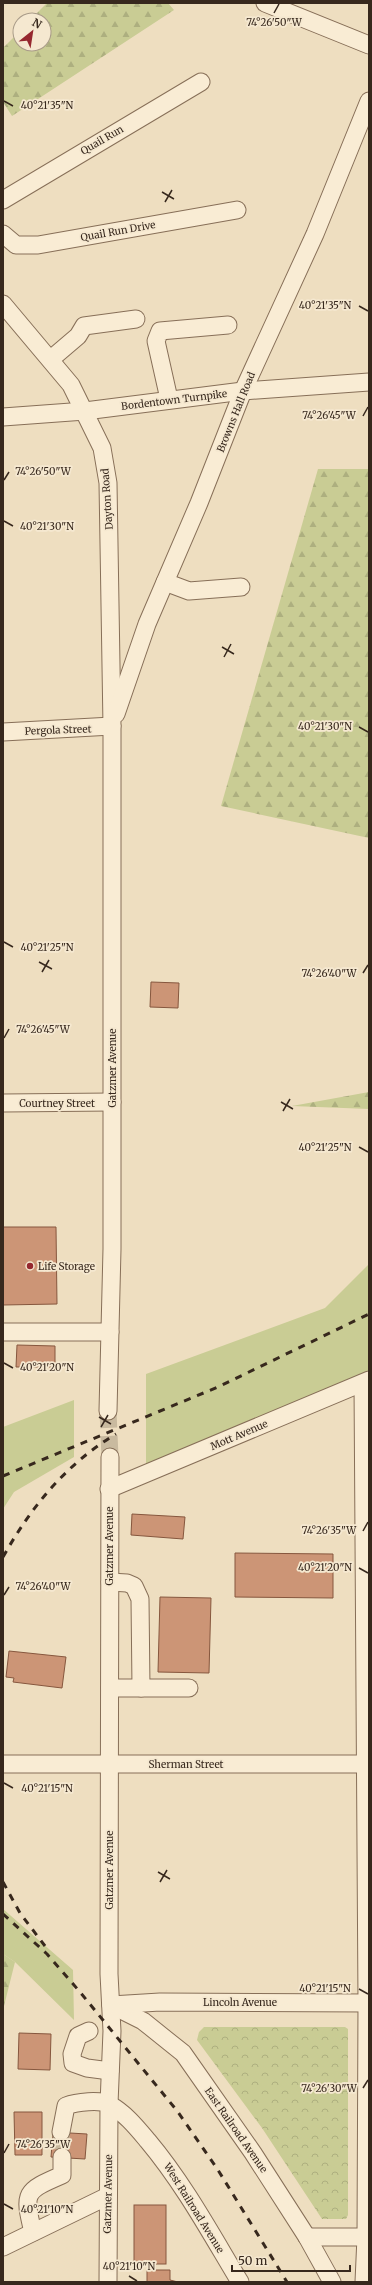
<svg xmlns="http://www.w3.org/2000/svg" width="372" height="2285" font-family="Merriweather,serif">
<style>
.grass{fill:#c9cc94}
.forest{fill:url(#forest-firs)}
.park{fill:url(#park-crowns)}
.building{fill:#cc9576;stroke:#86573e}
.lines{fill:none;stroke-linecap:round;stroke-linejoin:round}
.minor-tunnel{stroke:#c9ba9f;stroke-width:17;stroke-dasharray:17 8;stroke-linecap:butt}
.minor-casing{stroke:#876f58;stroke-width:19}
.minor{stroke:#f9ecd4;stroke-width:17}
.rail{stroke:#37281d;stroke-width:3;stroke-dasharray:7 7;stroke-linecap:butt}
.ticks{fill:none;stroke:#37281d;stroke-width:1.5}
.poi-dot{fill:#96282f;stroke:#f5e8d0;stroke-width:1.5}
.labels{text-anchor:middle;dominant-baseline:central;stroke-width:3.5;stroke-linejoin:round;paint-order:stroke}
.street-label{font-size:10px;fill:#37281d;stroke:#f5e8d0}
.poi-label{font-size:10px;fill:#37281d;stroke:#f5e8d0;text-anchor:start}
.ticks-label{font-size:10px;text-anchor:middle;fill:#37281d;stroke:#f5e8d0;stroke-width:3.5;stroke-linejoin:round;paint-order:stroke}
</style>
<defs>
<pattern id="forest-firs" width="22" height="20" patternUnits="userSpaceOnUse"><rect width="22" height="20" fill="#c9cc94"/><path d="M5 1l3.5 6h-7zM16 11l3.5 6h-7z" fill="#adaf7f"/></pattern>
<pattern id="park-crowns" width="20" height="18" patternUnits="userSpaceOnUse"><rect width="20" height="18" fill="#c9cc94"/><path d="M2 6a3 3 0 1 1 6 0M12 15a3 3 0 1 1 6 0" fill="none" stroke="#adaf7f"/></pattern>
</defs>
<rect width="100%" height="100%" fill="#eedec0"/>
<g class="grass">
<polygon points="369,1264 369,1377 146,1466 146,1374 325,1308"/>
<polygon points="74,1400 74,1457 14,1492 3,1509 3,1427"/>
<polygon points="3,1909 73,1970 74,2020 15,1962 3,1954"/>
</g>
<g class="forest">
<polygon points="47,3 168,3 174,10 12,116 3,102 3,48 20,31 20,44 44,44 44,20 30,20"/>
<polygon points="318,469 369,469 369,838 221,806"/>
<polygon points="369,1092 369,1109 292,1106"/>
<polygon points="3,1954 15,1962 3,2010"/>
</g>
<polygon class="park" points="204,2027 345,2027 348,2029 348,2215 346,2219 322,2219 262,2128 197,2040 199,2032"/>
<g class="building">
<polygon points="151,982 179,983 178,1008 150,1007"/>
<polygon points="3,1227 56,1227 57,1304 3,1305"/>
<polygon points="17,1345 55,1346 55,1367 16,1367"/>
<polygon points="132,1514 185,1517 183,1539 131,1535"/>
<polygon points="235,1553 333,1554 333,1598 235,1597"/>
<polygon points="160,1597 211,1598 209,1673 158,1672"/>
<polygon points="9,1651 66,1657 62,1688 13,1682 14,1678 6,1677"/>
<polygon points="19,2033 51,2034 50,2070 18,2069"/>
<polygon points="14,2112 42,2112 42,2155 15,2155"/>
<polygon points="53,2132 87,2134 85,2159 51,2157"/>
<rect x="134" y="2205" width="32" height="59"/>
<polygon points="147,2270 170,2270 170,2280 178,2282 147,2282"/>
</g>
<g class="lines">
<g class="minor-tunnel">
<polyline points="108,1411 110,1457"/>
<polyline points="61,2132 62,2157"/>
</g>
<defs>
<g id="minor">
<polyline points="265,3 369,45"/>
<polyline points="3,200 201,82"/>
<polyline points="3,234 16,245 38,245 237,210"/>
<polyline points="3,304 71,385 102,448 108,483 112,726 112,1249 108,1411"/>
<polyline points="51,359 78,336 84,326 136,319"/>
<polyline points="169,399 156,341 160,331 228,325"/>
<polyline points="3,417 85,411 243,391 369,382"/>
<polyline points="165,582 189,591 241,587"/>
<polyline points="116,714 147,624 199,503 243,391 315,234 369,101"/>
<polyline points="3,732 112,726"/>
<polyline points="3,1103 112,1102"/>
<polyline points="3,1332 110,1332"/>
<polyline points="363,1383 367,2003 366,2237 364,2282"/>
<polyline points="109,1489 369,1380"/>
<polyline points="110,1582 127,1583 134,1586 140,1599 141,1688"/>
<polyline points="110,1688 189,1688"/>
<polyline points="3,1764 369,1764"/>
<polyline points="111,2005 143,2021 183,2053 253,2153 307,2237 332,2282"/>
<polyline points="111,2005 160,2002 369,2003"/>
<polyline points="89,2031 78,2036 72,2054 73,2063 87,2068 110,2071"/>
<path d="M61,2132L66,2106C76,2102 101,2099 110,2105C125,2113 137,2128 148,2141C184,2184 211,2234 240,2282"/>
<path d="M33,2232C23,2192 25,2191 62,2175V2157"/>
<polyline points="307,2237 369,2237"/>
<polyline points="3,2247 108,2196"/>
<polyline points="108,2282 109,2104 112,2031 109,1974 110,1457"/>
</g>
</defs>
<use href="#minor" class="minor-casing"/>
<use href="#minor" class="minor"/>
<g class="rail">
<polyline points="3,1476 218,1387 369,1314"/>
<path d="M3,1557C31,1507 66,1464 116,1434"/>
<polyline points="3,1882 20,1913 45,1946"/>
<polyline points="3,1914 47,1954 80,1992 178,2112 218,2170 287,2282"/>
</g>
</g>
<path class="ticks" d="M274,13L279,4M4,101L13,106M162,192L174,199M165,202L172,190M359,306L368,311M363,416L368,407M4,480L9,472M4,521L13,526M222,647L234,654M224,657L231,644M359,727L368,732M4,942L13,947M39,962L52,969M42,972L49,960M363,973L368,965M4,1038L9,1029M281,1102L293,1109M283,1111L290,1099M359,1147L368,1152M4,1363L13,1368M99,1417L111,1424M101,1427L108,1415M363,1531L368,1522M359,1568L368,1573M4,1595L9,1587M4,1783L13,1788M158,1872L170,1879M160,1882L167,1870M359,1989L368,1994M363,2088L368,2080M4,2153L9,2144M4,2204L13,2209M129,2276L137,2281"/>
<circle class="poi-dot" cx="30" cy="1266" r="4"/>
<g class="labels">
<g class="street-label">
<text transform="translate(102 140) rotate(-30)">Quail Run</text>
<text transform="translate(118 231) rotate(-10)">Quail Run Drive</text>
<text transform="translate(174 400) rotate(-7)">Bordentown Turnpike</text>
<text transform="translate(236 412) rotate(-68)">Browns Hall Road</text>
<text transform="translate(107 499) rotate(-94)">Dayton Road</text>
<text transform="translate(58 730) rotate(-2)">Pergola Street</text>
<text transform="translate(112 1068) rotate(-90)">Gatzmer Avenue</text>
<text x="57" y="1103">Courtney Street</text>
<text transform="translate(239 1435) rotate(-23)">Mott Avenue</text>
<text transform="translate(109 1546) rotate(-90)">Gatzmer Avenue</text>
<text x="186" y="1764">Sherman Street</text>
<text transform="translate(109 1870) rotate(-90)">Gatzmer Avenue</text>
<text x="240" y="2002">Lincoln Avenue</text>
<text transform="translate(236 2130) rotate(55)">East Railroad Avenue</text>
<text transform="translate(108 2194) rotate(-89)">Gatzmer Avenue</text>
<text transform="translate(194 2208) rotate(58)">West Railroad Avenue</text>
</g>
<g class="poi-label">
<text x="38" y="1266">Life Storage</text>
</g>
</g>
<g class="ticks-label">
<text x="274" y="26">74°26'50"W</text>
<text x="47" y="109">40°21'35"N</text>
<text x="325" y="309">40°21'35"N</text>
<text x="329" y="419">74°26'45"W</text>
<text x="43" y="475">74°26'50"W</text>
<text x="47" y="530">40°21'30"N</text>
<text x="325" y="730">40°21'30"N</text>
<text x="47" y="951">40°21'25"N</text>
<text x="329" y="977">74°26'40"W</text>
<text x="43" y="1033">74°26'45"W</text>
<text x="325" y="1151">40°21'25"N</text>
<text x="47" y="1371">40°21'20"N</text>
<text x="329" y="1534">74°26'35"W</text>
<text x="325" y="1571">40°21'20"N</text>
<text x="43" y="1590">74°26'40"W</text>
<text x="47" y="1792">40°21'15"N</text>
<text x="325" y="1992">40°21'15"N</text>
<text x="329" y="2092">74°26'30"W</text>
<text x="43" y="2148">74°26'35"W</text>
<text x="47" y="2213">40°21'10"N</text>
<text x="129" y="2270">40°21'10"N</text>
</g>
<rect width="372" height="2285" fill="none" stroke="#37281d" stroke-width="8"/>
<g transform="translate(32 32) rotate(30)"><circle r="19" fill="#f5e8d0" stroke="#a99b88"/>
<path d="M0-3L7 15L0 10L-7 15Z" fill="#96282f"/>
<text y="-6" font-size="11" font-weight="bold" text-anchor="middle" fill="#37281d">N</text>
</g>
<path d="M232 2265v6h118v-6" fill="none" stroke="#37281d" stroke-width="2"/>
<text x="238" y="2265" font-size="12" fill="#37281d" stroke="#f5e8d0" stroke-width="3" paint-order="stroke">50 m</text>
</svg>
